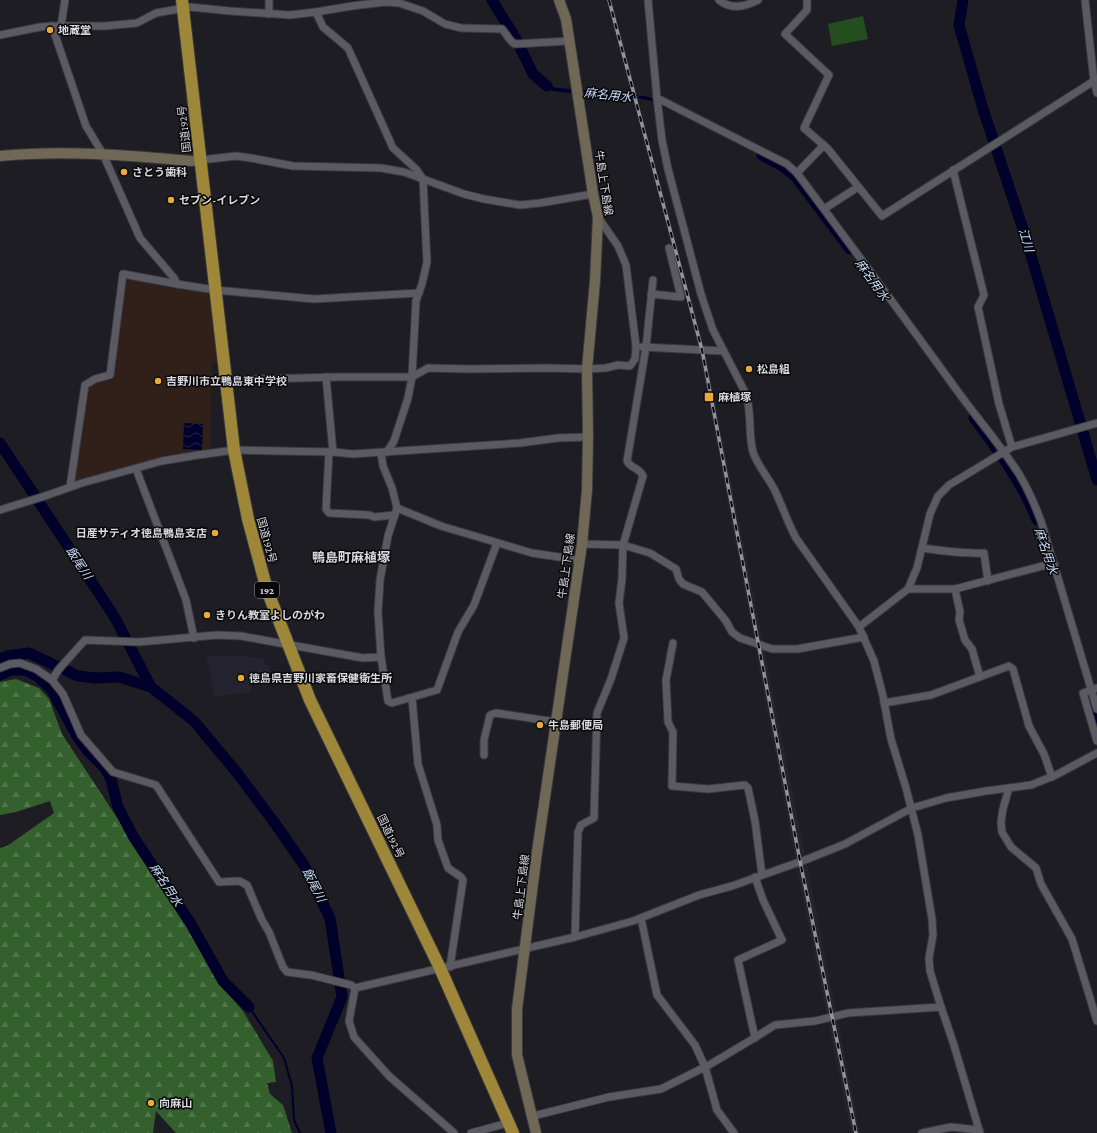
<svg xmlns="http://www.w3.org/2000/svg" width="1097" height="1133" font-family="'Crimson Pro','Noto Sans JP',serif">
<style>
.built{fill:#252330}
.education{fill:#312019}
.forest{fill:url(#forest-firs)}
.pitch{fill:#244e1f}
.water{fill:url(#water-waves)}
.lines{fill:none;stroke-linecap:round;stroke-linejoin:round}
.stream{stroke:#00002a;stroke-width:2}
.river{stroke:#00002a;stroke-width:11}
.street-casing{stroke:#3a393f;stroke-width:9}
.secondary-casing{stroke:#3a393f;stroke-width:12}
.highway-casing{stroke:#3a393f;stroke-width:14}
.street{stroke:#5b5a63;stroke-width:7}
.secondary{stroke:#6f6857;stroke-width:10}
.highway{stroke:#9f873a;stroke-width:12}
.rail-casing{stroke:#929298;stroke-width:3.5}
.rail{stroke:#08080a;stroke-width:2;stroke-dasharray:6;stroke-linecap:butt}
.poi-dot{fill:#e9ab38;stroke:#08080a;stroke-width:1.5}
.labels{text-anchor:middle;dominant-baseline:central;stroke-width:3;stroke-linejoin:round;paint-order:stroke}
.shield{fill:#08080a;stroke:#9a9a9e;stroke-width:1}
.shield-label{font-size:10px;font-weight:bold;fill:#d9d9de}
.poi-label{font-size:11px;font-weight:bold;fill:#d9d9de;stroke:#08080a;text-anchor:start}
.street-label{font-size:11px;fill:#d9d9de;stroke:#08080a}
.water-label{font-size:12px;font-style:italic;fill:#c8dbfc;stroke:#08080a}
.quarter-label{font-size:13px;font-weight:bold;fill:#d9d9de;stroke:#08080a}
</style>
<defs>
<pattern id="forest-firs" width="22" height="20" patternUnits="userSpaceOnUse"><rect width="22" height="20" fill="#33602d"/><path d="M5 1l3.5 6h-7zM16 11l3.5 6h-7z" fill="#50764b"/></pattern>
<pattern id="water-waves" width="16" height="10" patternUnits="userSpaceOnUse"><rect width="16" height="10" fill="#00002a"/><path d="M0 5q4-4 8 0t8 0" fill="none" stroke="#252548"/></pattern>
</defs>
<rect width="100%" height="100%" fill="#1e1d24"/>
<g class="built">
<polygon points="606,0 611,0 637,94 632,94"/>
<polygon points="633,98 637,98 705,350 860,1133 851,1133 796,863 699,350"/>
<polygon points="206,656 244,656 264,659 265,665 269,665 272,681 252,682 251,692 214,697 211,674"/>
</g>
<polygon class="education" points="131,279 206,289 210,298 217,362 212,363 210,450 144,463 74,482 87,389 95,384 113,379 125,283"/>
<polygon class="forest" points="16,679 39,688 49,699 62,734 183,918 222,987 243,1011 273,1061 276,1082 267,1083 270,1094 283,1105 292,1133 176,1133 156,1111 153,1133 0,1133 0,848 7,846 54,813 50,801 16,812 0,815 0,682"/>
<polygon class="pitch" points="863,16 868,39 832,46 828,24"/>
<g class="water">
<polygon points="535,74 547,84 559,88 645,96 661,101 709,126 707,128 652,101 637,98 597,96 552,91 542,86 536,81"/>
<polygon points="184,423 203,424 202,450 183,449"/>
</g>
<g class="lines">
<polyline class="stream" points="249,1007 284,1058 292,1086 294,1120 300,1133"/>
<g class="river">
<polyline points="492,0 516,39 533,74 547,86"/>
<polyline points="963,0 959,25 983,109 1025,235 1097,480"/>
<polyline points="762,155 782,166 796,177 850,249"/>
<path d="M974,418C998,450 1022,482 1037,520"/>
<polyline points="0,443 114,616 151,687"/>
<polyline points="0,659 7,656 29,653 78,676 95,678 119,677 151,687 194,721 238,774 274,822 304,865 330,918 342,997 317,1058 331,1133"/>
<polyline points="0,675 11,670 25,670 38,677 52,690 77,736 88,751 105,768 111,779 118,807 133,836 191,924 223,981 249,1007"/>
<polyline points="1090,697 1097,721"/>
</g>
<defs>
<g id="street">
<path d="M648,0L657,98L662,140L668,169L701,294L713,330L746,394C752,413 748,433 753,452C758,467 770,479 776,493C783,508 788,523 796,538L859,627L874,661L883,696L891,739L906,788L918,835L932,919L933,935L929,958L930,971L941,1007L953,1042L980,1133"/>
<path d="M719,0C731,10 745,7 758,0"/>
<polyline points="807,0 807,10 785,34 829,75 804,128 828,149 882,216 1097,79"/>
<polyline points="1085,0 1094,81 1097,93"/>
<polyline points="316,12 323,27 348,48 393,148 416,169 423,179 427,262 422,284 416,301 412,377 408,398 394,441 387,452"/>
<polyline points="269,14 269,0"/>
<polyline points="52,26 86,126 103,154 140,238 174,278 177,284 215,290 314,299 419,293"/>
<polyline points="61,26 65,0"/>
<path d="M0,35L40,27L52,26H105L137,23L156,13L190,7L230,11L290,15L316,12L352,6L385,2L399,3L423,11L445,24L461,28L502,29C507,34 509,41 515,44L569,41"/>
<path d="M657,98L787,164L797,173C851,245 903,316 956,389C976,417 1000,444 1019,474C1028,489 1035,505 1041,521L1097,709"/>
<polyline points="201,160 236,156 251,158 293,166 381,168 404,172 464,194 484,199 520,205 540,203 593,194"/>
<polyline points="953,170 984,295 978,307 999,404 1012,447"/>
<polyline points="797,173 824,145"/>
<polyline points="824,209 858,187"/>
<polyline points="651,294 681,297 669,248"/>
<polyline points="642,347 723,351"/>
<polyline points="326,377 333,452"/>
<polyline points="225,380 336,377 412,377 428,368 468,369 548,368 587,369 606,368 618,365 630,366 635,359 636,346 626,265 618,246 598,217"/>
<polyline points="329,452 326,509 329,513 369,515 374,517 395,515"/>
<polyline points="136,469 186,600 194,638"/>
<polyline points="70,487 85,385 95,379 110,375 123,274 177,284"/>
<polyline points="397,508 441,526 532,553 579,560"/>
<polyline points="0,510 45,496 82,483 162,461 198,455 234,450 333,452 353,454 520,443 558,438 588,437"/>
<polyline points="582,544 623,545 650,553 676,569 679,579 683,584 702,592 726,621 732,632 740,638 755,643 772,649 797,649 864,637"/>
<path d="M922,548C943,551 963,554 984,553L988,581"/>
<polyline points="908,589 955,589 1054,563"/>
<polyline points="955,589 960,612 959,620 965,640 972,649 980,677"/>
<polyline points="859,627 908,589 917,568 930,514 938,496 949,485 1012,447 1097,423"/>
<polyline points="673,643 666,680 668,722 673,732 672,786 708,789 745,785 748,788 755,821 762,875"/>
<polyline points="381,657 388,701 392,703 437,690 458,632 474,605 497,543"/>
<polyline points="0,668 10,664 20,663 36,669 52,680 63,694 81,735 113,772 156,785 219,882 239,881 247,885 262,920 269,932 283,967 287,972 311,975 351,985 355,988 575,937 633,921 699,895 732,886 805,860 845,844 912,808 946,798 986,791 1031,785 1056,775 1097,753"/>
<polyline points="52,680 59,669 85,640 139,642 217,635 241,636 363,658 381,657 378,612 380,580 388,536 397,508 392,488 383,466 381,453"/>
<polyline points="1097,688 1083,693 1097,741"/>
<polyline points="412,698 418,764 437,825 438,840 448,868 461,877 463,880 450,967"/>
<polyline points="884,703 931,695 1009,666 1013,669 1029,726 1044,754 1052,777"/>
<polyline points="484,755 484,740 490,715 496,713 556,722"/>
<polyline points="1009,788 1003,809 1001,822 1002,832 1011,847 1036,868 1041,884 1072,939 1097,1021"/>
<polyline points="641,918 657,995 695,1045 705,1067 717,1110 734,1133"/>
<path d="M575,937L578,832L581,825L594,818L597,713L611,679L624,638L619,603L622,579L623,545L643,476C638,466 632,470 627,461L646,347L653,280"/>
<polyline points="355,988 349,1021 354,1037 389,1076 454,1133"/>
<polyline points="755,1038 738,960 782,940 763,900 755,877"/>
<polyline points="533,1116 609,1097 661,1089 709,1065 751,1040 775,1025 815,1021 848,1013 941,1007"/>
<polyline points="471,1133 508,1123"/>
<polyline points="922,1133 951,1127 979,1130"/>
</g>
<g id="secondary">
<path d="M0,156C64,150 128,155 191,161L201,160"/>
<polyline points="536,1133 517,1055 517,1009 537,852 582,544 587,490 588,437 587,369 595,281 598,217 593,194 566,19 559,0"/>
</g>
<polyline id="highway" points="182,0 234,450 248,519 267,590 310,700 440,968 513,1133"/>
</defs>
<use href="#street" class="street-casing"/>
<use href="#secondary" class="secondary-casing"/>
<use href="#highway" class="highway-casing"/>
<use href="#street" class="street"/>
<use href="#secondary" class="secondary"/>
<use href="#highway" class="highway"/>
<defs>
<polyline id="rail" points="609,0 702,350 800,861 856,1133"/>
</defs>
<use href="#rail" class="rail-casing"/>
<use href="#rail" class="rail"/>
</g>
<g class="poi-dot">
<circle cx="50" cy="30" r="4"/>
<circle cx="124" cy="172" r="4"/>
<circle cx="171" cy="200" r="4"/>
<circle cx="749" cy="369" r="4"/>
<circle cx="158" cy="381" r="4"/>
<rect x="704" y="392" width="10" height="10" rx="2"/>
<circle cx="215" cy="533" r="4"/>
<circle cx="207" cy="615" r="4"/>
<circle cx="241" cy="678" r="4"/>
<circle cx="540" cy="725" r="4"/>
<circle cx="151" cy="1103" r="4"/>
</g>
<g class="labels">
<rect class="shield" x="255" y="582" width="24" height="16" rx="3"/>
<g class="shield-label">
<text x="267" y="590">192</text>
</g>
<g class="poi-label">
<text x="58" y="30">地蔵堂</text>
<text x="132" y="172">さとう歯科</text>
<text x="179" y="200">セブン-イレブン</text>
<text x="757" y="369">松島組</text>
<text x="166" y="381">吉野川市立鴨島東中学校</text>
<text x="718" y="397">麻植塚</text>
<text x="207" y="533" text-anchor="end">日産サティオ徳島鴨島支店</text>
<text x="215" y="615">きりん教室よしのがわ</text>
<text x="249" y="678">徳島県吉野川家畜保健衛生所</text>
<text x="548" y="725">牛島郵便局</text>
<text x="159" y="1103">向麻山</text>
</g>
<g class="street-label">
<text transform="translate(184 129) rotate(-97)">国道192号</text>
<text transform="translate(604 183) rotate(81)">牛島上下島線</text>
<text transform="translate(267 540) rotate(75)">国道192号</text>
<text transform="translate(566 566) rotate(-82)">牛島上下島線</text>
<text transform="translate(391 836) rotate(64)">国道192号</text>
<text transform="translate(521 887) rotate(-83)">牛島上下島線</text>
</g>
<g class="water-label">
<text transform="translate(608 95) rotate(6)">麻名用水</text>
<text transform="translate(1026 240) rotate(73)">江川</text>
<text transform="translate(872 280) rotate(54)">麻名用水</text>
<text transform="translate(1046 551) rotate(71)">麻名用水</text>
<text transform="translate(79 563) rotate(57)">飯尾川</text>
<text transform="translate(166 885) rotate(57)">麻名用水</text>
<text transform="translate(314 885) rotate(63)">飯尾川</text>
</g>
<g class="quarter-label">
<text x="351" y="557">鴨島町麻植塚</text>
</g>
</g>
</svg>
